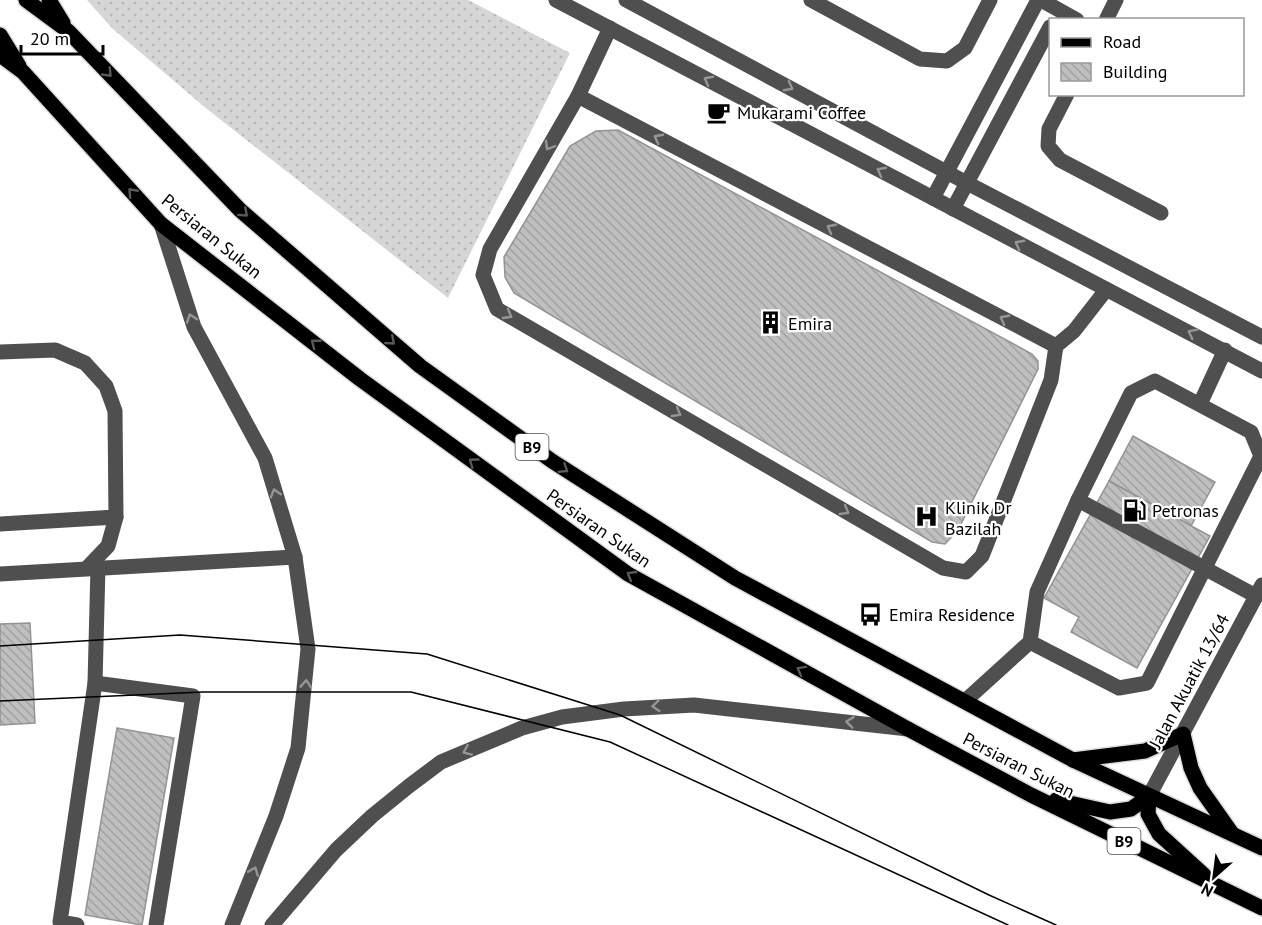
<svg xmlns="http://www.w3.org/2000/svg" width="1262" height="925" font-family="'PT Sans',sans-serif">
<style>
.grass{fill:url(#grass-dots)}
.building{fill:url(#building-back-hatch);stroke:#939393;stroke-width:1.5}
.lines{fill:none;stroke-linecap:round;stroke-linejoin:round}
.major-casing{stroke:#dbdbdb;stroke-width:18}
.minor{stroke:#4f4f4f;stroke-width:15}
.major{stroke:#000;stroke-width:15}
.tram{stroke:#000;stroke-width:1.5}
.oneway{stroke:#595959}
.oneway2{stroke:#959595}
.labels{text-anchor:middle;dominant-baseline:central;stroke-width:4.5;stroke-linejoin:round;paint-order:stroke}
.shield{fill:#fff;stroke:#4c4c4c;stroke-width:1.5}
.shield-label{font-size:16px;font-weight:bold;fill:#000}
.poi-label{font-size:18px;fill:#000;stroke:#fff;text-anchor:start}
.street-label{font-size:18px;fill:#000;stroke:#fff}
</style>
<defs>
<pattern id="grass-dots" width="8" height="8" patternUnits="userSpaceOnUse" patternTransform="scale(1.5)"><rect width="8" height="8" fill="#d6d6d6"/><path d="M2 2h.1M6 6h.1" fill="none" stroke="#b6b6b6" stroke-width="1.8" stroke-linecap="round"/></pattern>
<pattern id="building-back-hatch" width="6" height="6" patternUnits="userSpaceOnUse" patternTransform="scale(1.5)"><rect width="6" height="6" fill="#bfbfbf"/><path d="M-1 5l2 2M0 0l6 6M5-1l2 2" fill="none" stroke="#a2a2a2"/></pattern>
</defs>
<rect width="100%" height="100%" fill="#fff"/>
<polygon class="grass" points="87,0 468,0 570,53 448,298 207,109 113,29"/>
<g class="building">
<polygon points="618,130 1032,354 1038,361 1038,369 958,530 945,544 932,542 514,293 505,277 504,257 570,146 596,131"/>
<polygon points="1133,436 1215,482 1191,526 1109,481"/>
<polygon points="1109,481 1210,536 1137,668 1071,632 1079,617 1044,598"/>
<polygon points="30,623 35,723 0,725 0,624"/>
<polygon points="117,728 174,738 142,925 85,915"/>
</g>
<g class="lines">
<defs>
<g id="major">
<polyline points="26,0 68,31 240,210 420,366 552,461 735,578 1073,760 1262,848"/>
<polyline points="49,0 63,23"/>
<polyline points="0,35 19,66"/>
<polyline points="0,55 23,72 161,224 360,379 628,574 908,729 1031,795 1262,908"/>
<polyline points="1073,760 1145,751 1183,734 1191,768 1200,788 1231,832"/>
<polyline points="1149,796 1148,814 1159,834 1204,875"/>
<polyline points="1056,800 1110,812 1131,809 1149,796"/>
</g>
</defs>
<use href="#major" class="major-casing"/>
<g class="minor">
<polyline points="556,0 1262,371"/>
<polyline points="626,0 967,183 1262,337"/>
<polyline points="811,0 920,59 947,61 965,48 990,0"/>
<polyline points="1041,0 1077,20"/>
<polyline points="1106,20 1116,0"/>
<polyline points="610,28 578,96 490,249 483,275 497,309 943,568 966,572 982,556 1051,380 1056,346 1074,331 1106,290"/>
<polyline points="1067,94 1049,129 1048,146 1060,160 1161,213"/>
<polyline points="578,96 1056,346"/>
<polyline points="933,198 1038,0"/>
<polyline points="953,209 1050,27"/>
<polyline points="161,224 194,327 265,458 295,557 308,649 298,748 276,816 232,925"/>
<polyline points="0,352 55,350 85,363 106,386 115,411 116,517 108,546 87,568"/>
<polyline points="1200,404 1225,350"/>
<polyline points="1078,500 1256,596"/>
<polyline points="0,524 116,517"/>
<polyline points="0,574 295,557"/>
<polyline points="95,683 193,696 156,925"/>
<polyline points="965,701 1030,642 1037,592 1078,500 1131,393 1155,381 1251,432 1261,456 1147,683 1119,688 1030,642"/>
<polyline points="1149,796 1262,585"/>
<polyline points="77,925 60,922 95,683 98,567"/>
<polyline points="272,925 336,850 372,816 409,786 441,762 522,728 562,717 624,709 694,705 908,729"/>
</g>
<use href="#major" class="major"/>
<g class="tram">
<polyline points="0,646 180,635 427,654 620,715 989,895 1056,925"/>
<polyline points="0,701 203,692 411,692 610,742 1008,925"/>
</g>
</g>
<defs><path id="oneway-chevron" d="M-2-3.5L2.5 0L-2 3.5" fill="none" stroke-width="1.6" stroke-linecap="round" stroke-linejoin="round" transform="scale(1.5)"/></defs>
<g class="oneway">
<use href="#oneway-chevron" transform="translate(108 73) rotate(46)"/>
<use href="#oneway-chevron" transform="translate(132 192) rotate(-132)"/>
<use href="#oneway-chevron" transform="translate(244 213) rotate(42)"/>
<use href="#oneway-chevron" transform="translate(391 341) rotate(41)"/>
<use href="#oneway-chevron" transform="translate(315 343) rotate(-142)"/>
<use href="#oneway-chevron" transform="translate(473 462) rotate(-144)"/>
<use href="#oneway-chevron" transform="translate(564 469) rotate(33)"/>
<use href="#oneway-chevron" transform="translate(631 575) rotate(-149)"/>
<use href="#oneway-chevron" transform="translate(801 670) rotate(-151)"/>
</g>
<g class="oneway2">
<use href="#oneway-chevron" transform="translate(708 80) rotate(-152)"/>
<use href="#oneway-chevron" transform="translate(789 87) rotate(28)"/>
<use href="#oneway-chevron" transform="translate(658 138) rotate(-152)"/>
<use href="#oneway-chevron" transform="translate(549 146) rotate(120)"/>
<use href="#oneway-chevron" transform="translate(881 171) rotate(-152)"/>
<use href="#oneway-chevron" transform="translate(831 228) rotate(-152)"/>
<use href="#oneway-chevron" transform="translate(1019 244) rotate(-152)"/>
<use href="#oneway-chevron" transform="translate(508 315) rotate(30)"/>
<use href="#oneway-chevron" transform="translate(191 318) rotate(-109)"/>
<use href="#oneway-chevron" transform="translate(1004 319) rotate(-152)"/>
<use href="#oneway-chevron" transform="translate(1192 333) rotate(-153)"/>
<use href="#oneway-chevron" transform="translate(677 413) rotate(30)"/>
<use href="#oneway-chevron" transform="translate(275 493) rotate(-107)"/>
<use href="#oneway-chevron" transform="translate(845 511) rotate(30)"/>
<use href="#oneway-chevron" transform="translate(306 684) rotate(-86)"/>
<use href="#oneway-chevron" transform="translate(656 706) rotate(175)"/>
<use href="#oneway-chevron" transform="translate(850 722) rotate(-173)"/>
<use href="#oneway-chevron" transform="translate(467 751) rotate(156)"/>
<use href="#oneway-chevron" transform="translate(254 871) rotate(-68)"/>
</g>
<defs>
<symbol id="cafe-bare" viewBox="-9 -9 18 18"><path d="M-5.5-4.5H6V0H3Q3 3.5 0 3.5H-2.5Q-5.5 3.5-5.5 0ZM3-3.2v2h1.7v-2ZM-6 4.5H4V6H-6Z" fill="#000" stroke="#fff" stroke-width="2.5" paint-order="stroke"/></symbol>
<symbol id="building-bare" viewBox="-9 -9 18 18"><path d="M-4-6H4V6H1V3H-1V6H-4ZM-2.5-4.3h1.7v1.8h-1.7ZM.8-4.3h1.7v1.8H.8ZM-2.5-1h1.7V.8h-1.7ZM.8-1h1.7V.8H.8Z" fill="#000" stroke="#fff" stroke-width="2.5" paint-order="stroke"/></symbol>
<symbol id="fuel-bare" viewBox="-9 -9 18 18"><path d="M-5.5-6h7V0h2V4h1.3V-2.5L3-4.5l.8-.8L6-3V5H2.5V1h-1V6h-7ZM-4.2-4.7v3.2H.2V-4.7Z" fill="#000" stroke="#fff" stroke-width="2.5" paint-order="stroke"/></symbol>
<symbol id="hospital-bare" viewBox="-9 -9 18 18"><path d="M-5-5h3v3.5h4V-5h3V5h-3V1.5h-4V5h-3Z" fill="#000" stroke="#fff" stroke-width="2.5" paint-order="stroke"/></symbol>
<symbol id="bus-bare" viewBox="-9 -9 18 18"><path d="M-5-6H5V4H4V6H2V4H-2V6H-4V4H-5ZM-3.5-4V0h7V-4ZM-3.5 1.2v1.5H-2V1.2ZM2 1.2v1.5H3.5V1.2Z" fill="#000" stroke="#fff" stroke-width="2.5" paint-order="stroke"/></symbol>
</defs>
<g fill-rule="evenodd">
<use href="#cafe-bare" x="702" y="96" width="33" height="33"/>
<use href="#building-bare" x="754" y="306" width="33" height="33"/>
<use href="#fuel-bare" x="1118" y="494" width="33" height="33"/>
<use href="#hospital-bare" x="910" y="500" width="33" height="33"/>
<use href="#bus-bare" x="854" y="598" width="33" height="33"/>
</g>
<g class="labels">
<g class="shield">
<rect x="515.5" y="434" width="33" height="26" rx="4.5"/>
<rect x="1107.5" y="828" width="33" height="26" rx="4.5"/>
</g>
<g class="shield-label">
<text x="532" y="447">B9</text>
<text x="1124" y="841">B9</text>
</g>
<g class="poi-label">
<text x="737" y="112">Mukarami Coffee</text>
<text x="788" y="323">Emira</text>
<text x="945" y="507">Klinik Dr<tspan x="945" dy="21">Bazilah</tspan></text>
<text x="1152" y="510">Petronas</text>
<text x="889" y="614">Emira Residence</text>
</g>
<g class="street-label">
<text transform="translate(212 236) rotate(39)">Persiaran Sukan</text>
<text transform="translate(599 528) rotate(35)">Persiaran Sukan</text>
<text transform="translate(1189 681) rotate(-62)">Jalan Akuatik 13/64</text>
<text transform="translate(1019 765) rotate(27)">Persiaran Sukan</text>
</g>
</g>
<rect x="1049" y="18" width="195" height="78" fill="#ffffff" stroke="#999999" stroke-width="1.5"/>
<rect x="1061" y="38" width="30" height="9" fill="#000000" stroke="#999999" stroke-width="1.5"/>
<text x="1103" y="48" font-size="18" fill="#000000">Road</text>
<rect x="1061" y="63" width="30" height="18" fill="url(#building-back-hatch)" stroke="#999999" stroke-width="1.5"/>
<text x="1103" y="78" font-size="18" fill="#000000">Building</text>
<g transform="translate(1214 877) rotate(208)" stroke="#ffffff" stroke-width="4.5" paint-order="stroke">
<path d="M0-4.5L10 22L0 15L-10 22Z" fill="#000000"/>
<text y="-9" font-size="16" font-weight="bold" text-anchor="middle" fill="#000000">N</text>
</g>
<path d="M21 45v9h82v-9" fill="none" stroke="#000000" stroke-width="3"/>
<text x="30" y="45" font-size="18" fill="#000000" stroke="#ffffff" stroke-width="4.5" paint-order="stroke">20 m</text>
</svg>
